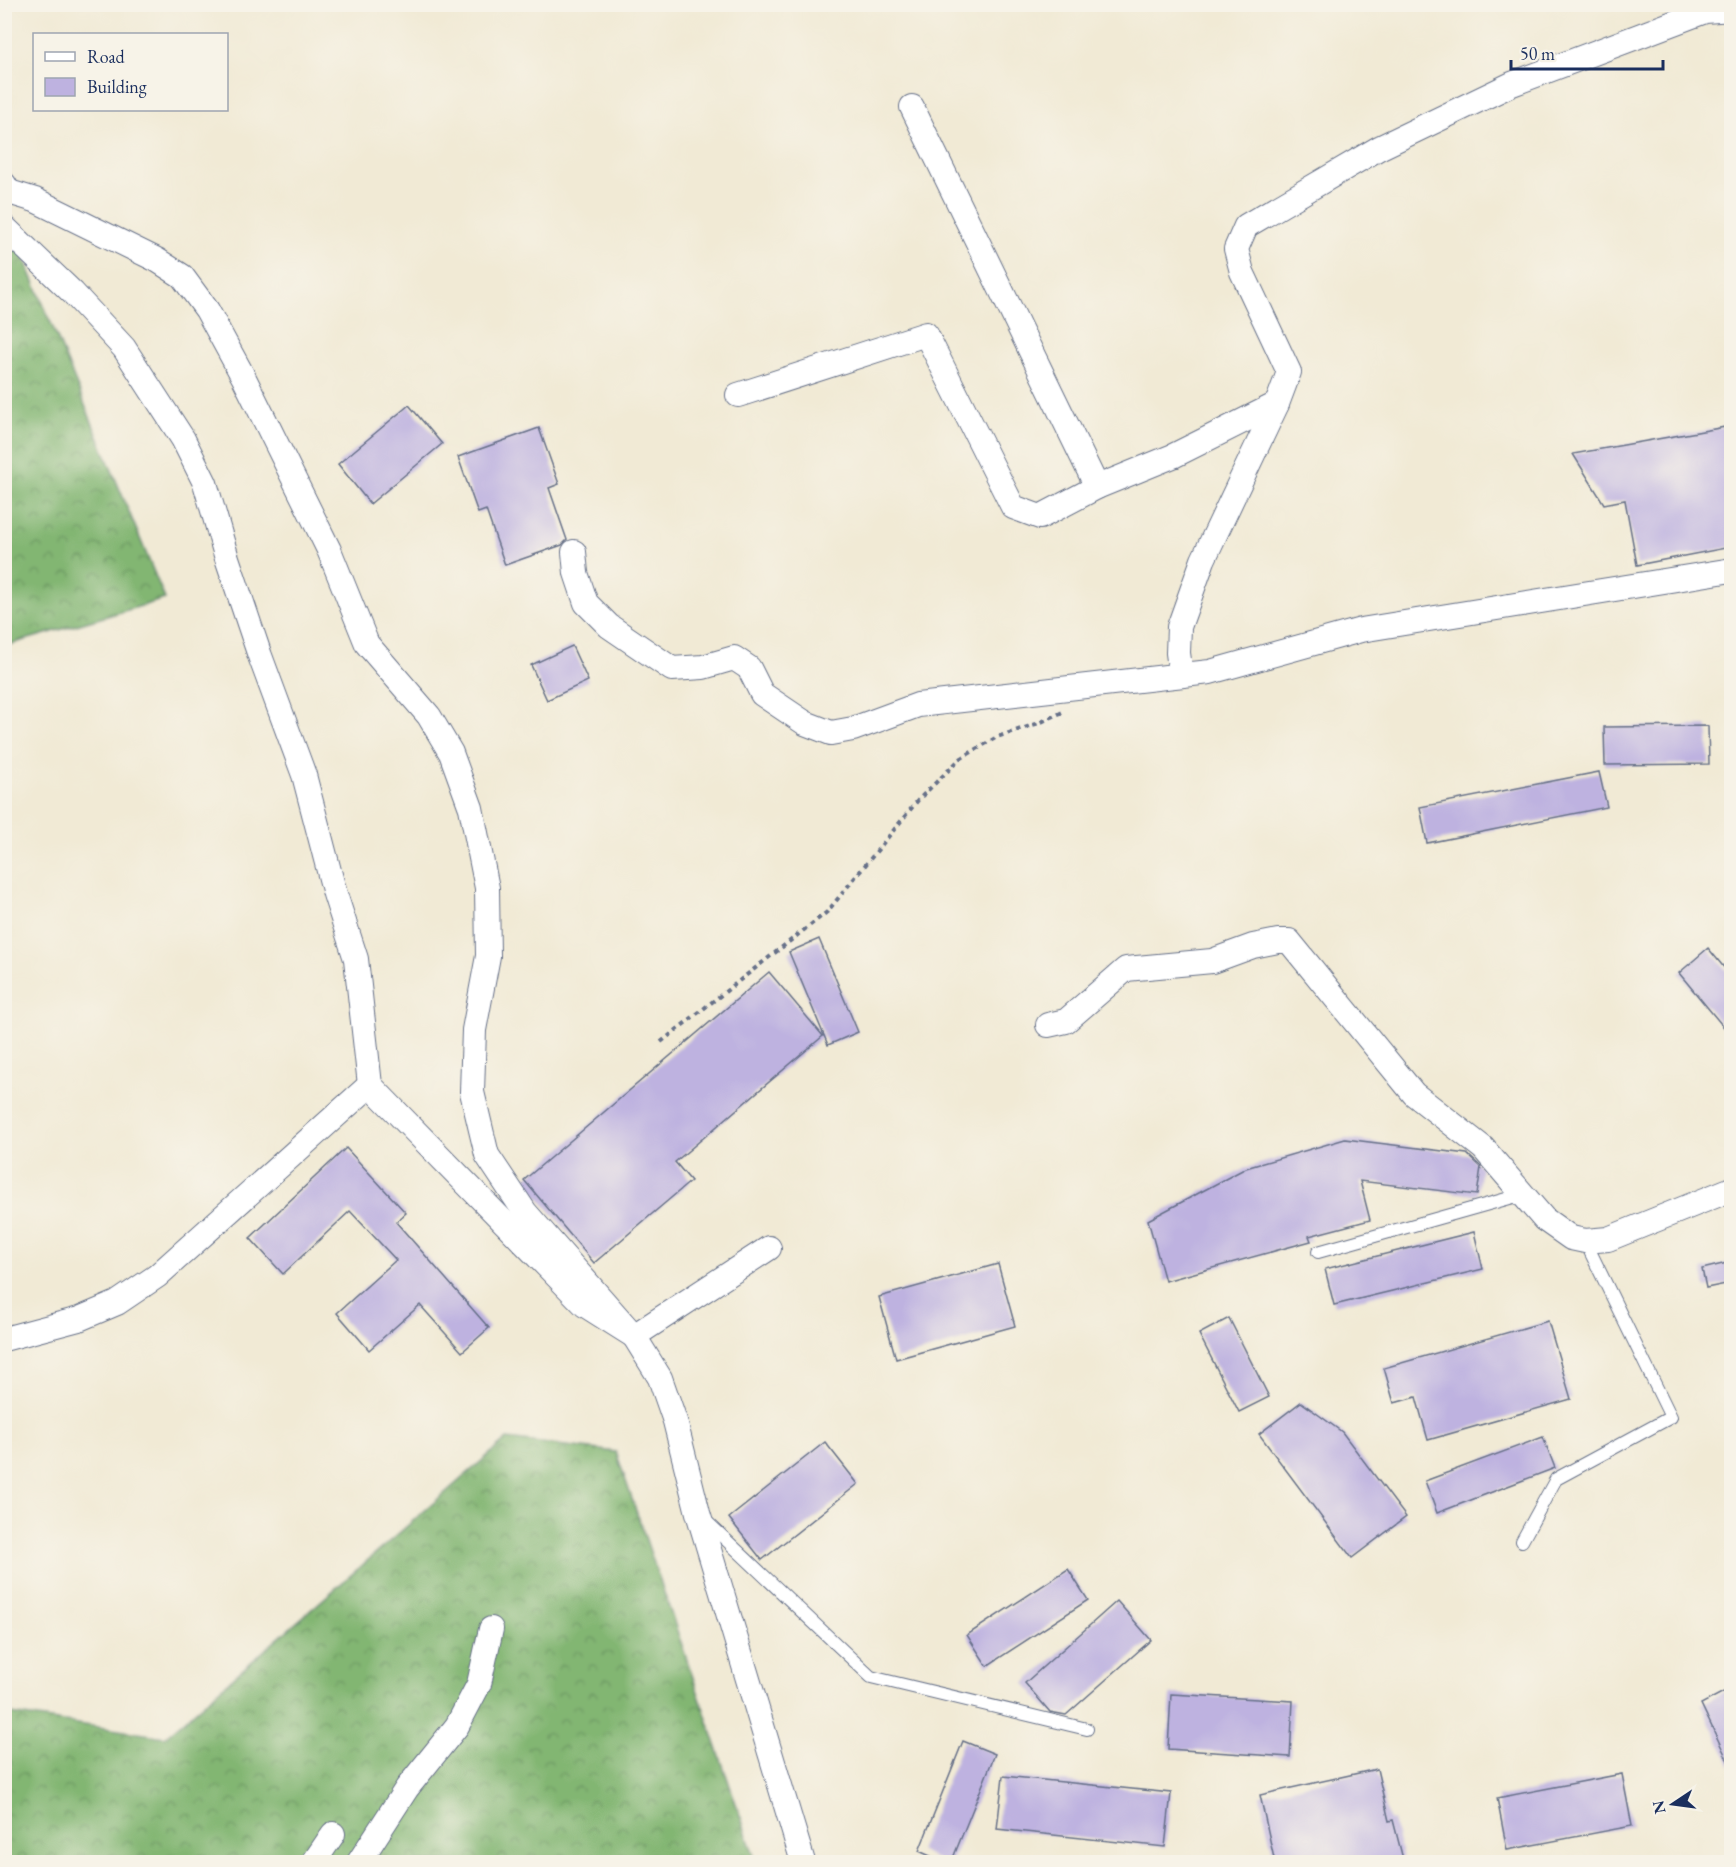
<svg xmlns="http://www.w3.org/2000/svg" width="1736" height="1867" font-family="'EB Garamond',serif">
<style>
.forest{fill:url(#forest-crowns);stroke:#4e7268;stroke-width:1.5}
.building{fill:#beb2e0}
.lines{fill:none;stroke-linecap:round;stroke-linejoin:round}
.lane-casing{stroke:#667088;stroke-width:14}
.street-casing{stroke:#667088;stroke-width:26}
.path{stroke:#667088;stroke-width:4;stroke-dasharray:4.5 4.5;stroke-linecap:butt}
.lane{stroke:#fff;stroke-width:12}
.street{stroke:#fff;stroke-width:24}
</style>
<defs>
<pattern id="forest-crowns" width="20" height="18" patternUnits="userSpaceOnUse" patternTransform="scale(1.5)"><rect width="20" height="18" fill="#82b672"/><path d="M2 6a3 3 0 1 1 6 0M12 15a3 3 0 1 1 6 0" fill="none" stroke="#6a9461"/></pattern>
</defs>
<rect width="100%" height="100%" fill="#f7f3e8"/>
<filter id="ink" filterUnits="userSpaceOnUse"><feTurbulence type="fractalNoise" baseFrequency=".0167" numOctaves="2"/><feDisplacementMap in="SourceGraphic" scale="12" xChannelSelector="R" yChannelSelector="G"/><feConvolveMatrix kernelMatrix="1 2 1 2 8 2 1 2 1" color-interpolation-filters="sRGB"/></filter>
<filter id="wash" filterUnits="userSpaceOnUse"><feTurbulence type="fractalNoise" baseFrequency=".008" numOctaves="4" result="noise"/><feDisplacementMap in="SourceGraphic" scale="24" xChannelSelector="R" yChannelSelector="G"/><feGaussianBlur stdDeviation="1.35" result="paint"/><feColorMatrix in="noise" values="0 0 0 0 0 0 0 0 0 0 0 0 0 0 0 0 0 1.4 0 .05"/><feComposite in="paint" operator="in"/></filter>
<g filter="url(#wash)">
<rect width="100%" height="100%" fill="#f1ead5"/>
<g class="forest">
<polygon points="4,209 165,599 5,646 4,646"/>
<polygon points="507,1439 616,1452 756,1862 5,1862 4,1713 165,1737"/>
</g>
<g id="blocks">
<g class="building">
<polygon points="409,405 442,444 370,504 338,464"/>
<polygon points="1731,426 1731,547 1637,565 1625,500 1604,504 1573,454"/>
<polygon points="539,428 559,484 549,488 567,540 562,545 505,565 486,510 478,513 458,457"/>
<polygon points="572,646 588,681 547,700 531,665"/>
<polygon points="1708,726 1709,764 1605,765 1604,727"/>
<polygon points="1599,772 1607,807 1427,843 1420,807"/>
<polygon points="819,939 858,1032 828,1045 789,952"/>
<polygon points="1708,948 1731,976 1731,1036 1679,973"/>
<polygon points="769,972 823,1036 675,1162 691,1181 594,1263 524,1180"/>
<polygon points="1345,1139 1467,1154 1481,1167 1477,1195 1360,1181 1370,1220 1309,1236 1311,1241 1165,1281 1148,1220 1246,1168"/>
<polygon points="346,1148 406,1213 396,1222 489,1328 462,1352 420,1305 369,1350 337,1313 396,1260 350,1211 283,1274 250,1238"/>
<polygon points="1474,1232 1483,1269 1334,1305 1325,1269"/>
<polygon points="1731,1262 1731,1283 1706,1288 1702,1269"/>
<polygon points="998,1264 1015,1326 896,1359 879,1297"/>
<polygon points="1229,1318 1269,1397 1239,1412 1199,1334"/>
<polygon points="1548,1321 1571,1399 1428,1440 1416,1397 1394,1403 1384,1368"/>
<polygon points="1301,1402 1342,1432 1406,1517 1352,1558 1259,1434"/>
<polygon points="1543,1437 1555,1468 1437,1513 1425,1481"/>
<polygon points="825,1442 858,1484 762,1560 729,1518"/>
<polygon points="1068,1569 1088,1600 987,1666 967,1635"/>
<polygon points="1117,1601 1151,1640 1066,1715 1050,1712 1025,1683"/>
<polygon points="1731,1688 1731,1767 1701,1704"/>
<polygon points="1171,1694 1293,1701 1290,1757 1168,1749"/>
<polygon points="963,1741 995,1754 951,1863 946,1863 919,1851"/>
<polygon points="1377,1769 1389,1821 1393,1820 1404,1863 1275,1863 1260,1795"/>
<polygon points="1622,1774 1632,1826 1507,1850 1497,1798"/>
<polygon points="1003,1776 1171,1793 1165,1847 997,1829"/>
</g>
</g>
</g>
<g filter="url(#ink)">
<use href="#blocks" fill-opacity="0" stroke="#667088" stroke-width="1.5"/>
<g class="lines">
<defs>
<g id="lane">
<polyline points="1318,1252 1524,1194"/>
<polyline points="705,1520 871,1677 1087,1729"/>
<polyline points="1522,1541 1556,1479 1671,1417 1585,1241"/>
</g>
<g id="street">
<polyline points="912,107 1097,487 1173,456 1277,404"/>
<polyline points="4,184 9,192 35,200 157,260 182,276 207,310 244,378 329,550 367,644 429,716 451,753 471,808 487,888 488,956 474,1030 472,1092 487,1155 525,1212 634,1336 660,1378 675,1421 698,1513 803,1862"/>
<polyline points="4,227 73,293 124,348 183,439 205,483 226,555 260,656 304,775 335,894 356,959 370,1085"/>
<polyline points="738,395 926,334 1013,507 1040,517 1097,487"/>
<polyline points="574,552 576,573 586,603 609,626 672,669 703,667 734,658 749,668 762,694 805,723 831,733 853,729 918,705 1210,672 1361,630 1732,570"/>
<polyline points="1181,675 1178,653 1179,627 1203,560 1277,404 1289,372 1242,272 1236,249 1246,226 1379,148 1512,84 1705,11 1732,9"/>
<polyline points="1048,1025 1066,1021 1126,969 1212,961 1253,946 1278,941 1289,941 1414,1094 1483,1148 1544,1219 1571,1238 1585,1241 1608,1239 1732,1189"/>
<polyline points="4,1339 79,1319 117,1303 157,1276 370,1085 585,1305 634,1336 769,1248"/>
<polyline points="314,1862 333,1834"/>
<polyline points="359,1862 407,1788 457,1726 479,1684 491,1629"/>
</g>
</defs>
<use href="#lane" class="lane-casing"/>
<use href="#street" class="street-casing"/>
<polyline class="path" points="661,1042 827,912 919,799 960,759 997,737 1039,723 1065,711"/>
<use href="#lane" class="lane"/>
<use href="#street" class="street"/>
</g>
</g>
<rect width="1736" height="1867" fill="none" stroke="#f7f3e8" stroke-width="24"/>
<rect x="33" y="33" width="195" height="78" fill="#f7f3e8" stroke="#9fa5b1" stroke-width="1.5"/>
<rect x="45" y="52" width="30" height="9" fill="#ffffff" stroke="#9fa5b1" stroke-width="1.5"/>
<text x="87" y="63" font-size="18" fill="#1b2f5e">Road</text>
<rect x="45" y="78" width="30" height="18" fill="#beb2e0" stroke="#9fa5b1" stroke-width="1.5"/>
<text x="87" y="93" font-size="18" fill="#1b2f5e">Building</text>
<g transform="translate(1673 1804) rotate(257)" stroke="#f7f3e8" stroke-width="4.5" paint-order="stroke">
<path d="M0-4.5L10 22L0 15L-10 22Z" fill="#1b2f5e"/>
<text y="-9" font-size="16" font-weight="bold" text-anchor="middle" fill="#1b2f5e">N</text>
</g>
<path d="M1511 60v9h152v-9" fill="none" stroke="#1b2f5e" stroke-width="3"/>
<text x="1520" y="60" font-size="18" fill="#1b2f5e" stroke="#f7f3e8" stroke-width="4.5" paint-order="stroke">50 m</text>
</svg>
